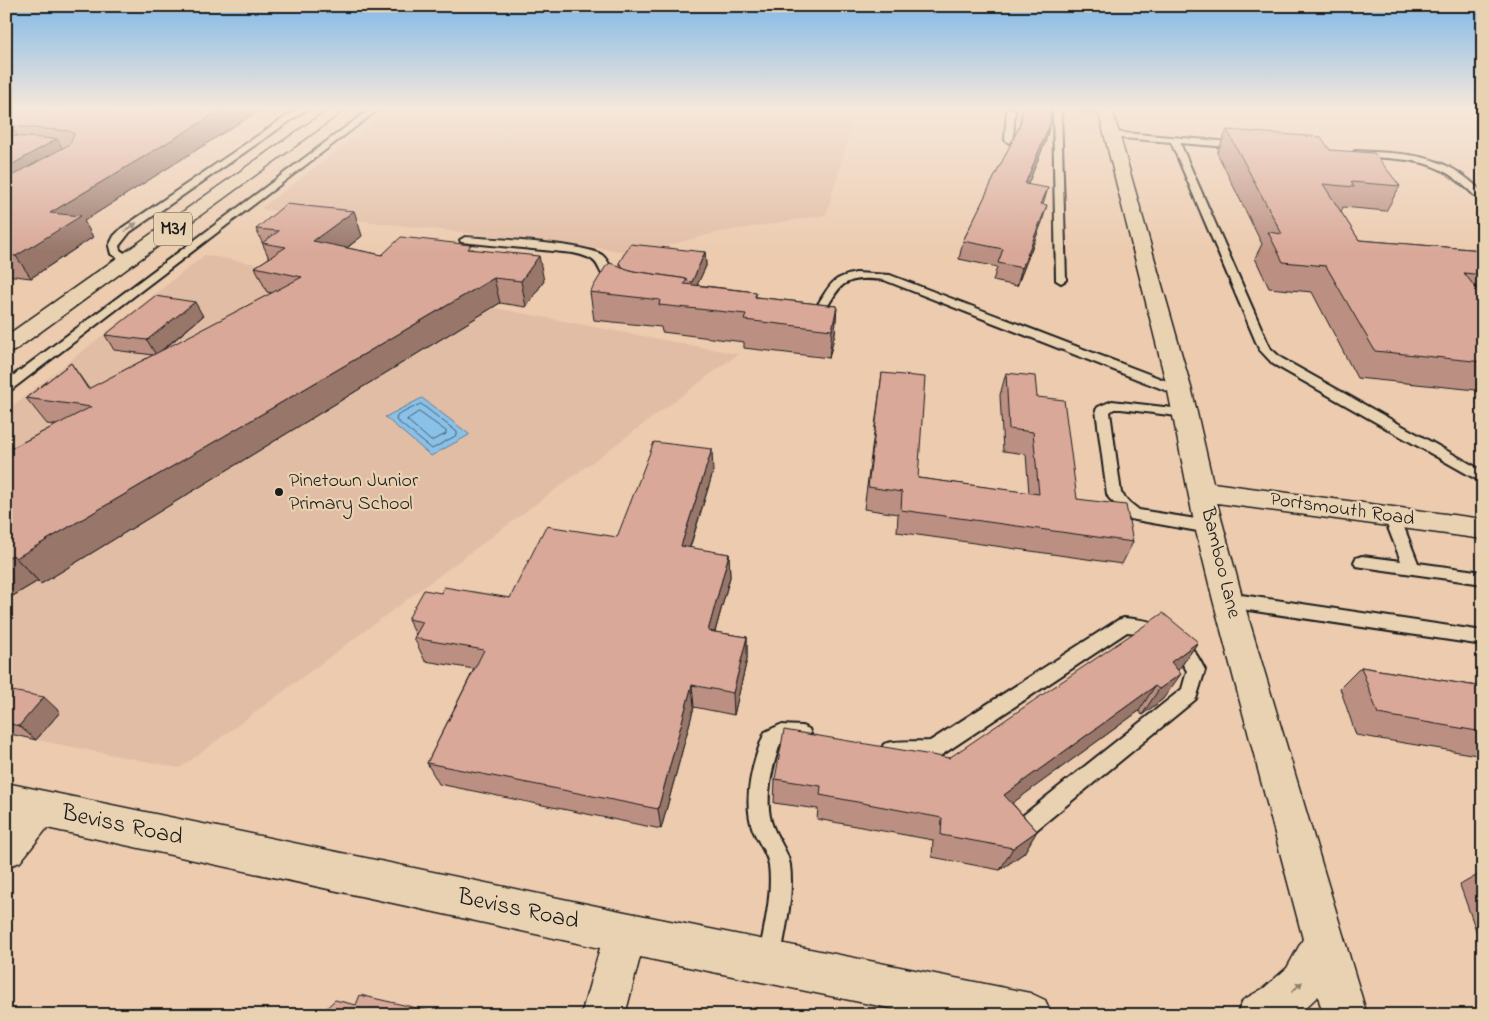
<svg xmlns="http://www.w3.org/2000/svg" width="1489" height="1021" font-family="'Indie Flower',sans-serif">
<style>
.built{fill:#e2bda5}
.water{fill:#8ac1e8;stroke:#5e7f96}
.lines{fill:none;stroke-linecap:round;stroke-linejoin:round}
.shore{stroke:#485e6e;stroke-width:1}
.lane-casing{stroke:#1c1c1c;stroke-width:4}
.street-casing{stroke:#1c1c1c;stroke-width:3}
.primary-casing{stroke:#1c1c1c;stroke-width:3}
.lane{fill:#e9d2b2;fill-rule:evenodd}
.street{fill:#e9d2b2;fill-rule:evenodd}
.primary{fill:#e9d2b2;fill-rule:evenodd}
.wall{fill:#bb9083;stroke:#1c1c1c}
.shaded-wall{fill:#98766a;stroke:#1c1c1c}
.building{fill:#d9a898;stroke:#1c1c1c}
.oneway{fill:#8d806e}
.poi-dot{fill:#1c1c1c;stroke:#e9d2b2;stroke-width:2}
.labels{text-anchor:middle;dominant-baseline:central;stroke-width:4.5;stroke-linejoin:round;paint-order:stroke}
.shield{fill:#e9d2b2;stroke:#5a5349;stroke-width:1}
.shield-label{font-size:19px;font-weight:bold;fill:#1c1c1c}
.poi-label{font-size:20px;fill:#1c1c1c;stroke:#e9d2b2;text-anchor:start}
.street-label{font-size:20px;fill:#1c1c1c;stroke:#e9d2b2}
.near-street-label{font-size:24px;fill:#1c1c1c;stroke:#e9d2b2}
</style>
<rect width="100%" height="100%" fill="#eccbaf"/>
<filter id="ink" filterUnits="userSpaceOnUse"><feTurbulence type="fractalNoise" baseFrequency=".02" numOctaves="2"/><feDisplacementMap in="SourceGraphic" scale="10" xChannelSelector="R" yChannelSelector="G"/><feConvolveMatrix kernelMatrix="1 2 1 2 8 2 1 2 1" color-interpolation-filters="sRGB"/></filter>
<g filter="url(#ink)">
<g class="built">
<polygon points="392,109 857,109 826,215 714,233 640,253 260,209"/>
<polygon points="205,255 341,279 738,354 180,768 6,734 6,411"/>
</g>
<polygon class="water" points="422,398 469,434 469,435 431,456 385,417"/>
<g class="lines">
<g class="shore">
<polygon points="421,404 457,432 457,435 432,449 396,420 397,416"/>
<polygon points="419,412 446,431 446,434 431,441 407,420"/>
</g>
<defs>
<g id="lane">
<polygon points="297,109 307,109 130,232 119,246 120,250 135,260 134,262 126,262 111,254 109,246 114,236 122,228"/>
<polygon points="370,109 379,109 11,390 6,391 6,381"/>
<polygon points="1007,109 1015,109 1013,140 1009,143 1005,140"/>
<polygon points="1053,109 1061,109 1066,280 1061,283 1056,280"/>
<polygon points="1078,109 1103,109 1110,112 1106,114"/>
<polygon points="1112,132 1243,143 1244,145 1240,148 1180,143 1270,348 1281,358 1483,471 1483,483 1273,364 1259,349 1171,142 1109,137 1109,133"/>
<path d="M1355,151C1407,154 1444,152 1483,193V202L1480,201C1449,169 1432,161 1387,158C1376,157 1363,158 1352,156L1351,154Z"/>
<path d="M465,237C492,239 584,243 602,255C610,261 614,276 621,284L619,286H611C592,267 606,260 573,253L461,242L460,240Z"/>
<path d="M856,273L890,275L1185,388L1186,391L1180,395L1175,394L884,280C872,279 857,277 846,283C831,290 826,325 805,319L803,317C807,312 814,309 818,304C831,284 831,278 856,273Z"/>
<polygon points="1112,401 1190,410 1192,413 1185,417 1121,409 1114,409 1110,412 1121,493 1129,502 1139,510 1209,521 1214,523 1217,527 1214,531 1209,533 1130,519 1109,498 1107,494 1096,410 1098,407"/>
<polygon points="1392,512 1397,513 1400,517 1418,563 1483,572 1483,584 1356,566 1354,562 1356,558 1362,556 1401,561 1384,517 1387,513"/>
<polygon points="1228,593 1483,631 1483,645 1228,607 1222,605 1220,600 1222,595"/>
<path d="M1124,618C1166,621 1186,631 1205,670L1196,699L1035,831L1028,834L1021,831L1018,824L1021,817L1182,689L1187,671C1170,642 1160,634 1127,632L940,756C923,763 901,762 884,756L881,750L884,744C894,740 918,742 930,741L1118,620Z"/>
<path d="M780,725L802,726L809,729L811,735L809,741L802,744H780C772,768 763,802 773,827C778,840 788,851 790,865C794,896 785,931 780,961L777,969L769,972L761,969L758,961C763,931 773,896 769,865C767,853 758,842 753,830C742,800 753,760 765,732Z"/>
</g>
<g id="street">
<polygon points="1098,109 1112,109 1192,391 1213,483 1483,519 1483,539 1217,503 1243,600 1367,1015 1323,1015 1318,996 1298,1015 1236,1015 1243,1000 1264,988 1287,968 1303,939 1213,600 1195,527 1168,391"/>
<polygon points="6,783 625,912 1030,993 1045,1000 1052,1015 923,1015 640,957 625,1015 581,1015 600,948 47,828 20,862 6,867"/>
</g>
<polygon id="primary" points="329,109 346,109 14,351 6,353 6,336"/>
</defs>
<use href="#lane" class="lane-casing"/>
<use href="#street" class="street-casing"/>
<use href="#primary" class="primary-casing"/>
<use href="#lane" class="lane"/>
<use href="#street" class="street"/>
<use href="#primary" class="primary"/>
</g>
<g class="wall">
<polygon points="6,109 261,109 84,221 93,237 31,278 6,275"/>
<polygon points="1021,109 1051,109 1046,140 1028,184 1043,204 1042,222 1017,286 993,281 997,267 959,259 963,241 1019,127"/>
<polygon points="1227,130 1330,150 1400,186 1386,211 1343,207 1341,212 1359,240 1483,250 1483,400 1476,390 1357,378 1312,292 1269,288 1255,258 1262,244 1217,153"/>
<polygon points="354,211 362,236 347,248 382,255 473,249 544,281 526,307 500,303 41,584 38,581 6,600 6,451 56,425 47,424 26,398 71,363 89,389 153,355 114,350 105,335 203,316 162,351 272,293 267,292 255,267 269,258 256,229"/>
<polygon points="705,252 706,266 697,285 756,292 756,297 837,306 835,333 829,358 744,348 744,342 662,332 661,327 594,320 590,292 619,266 619,263"/>
<polygon points="882,373 918,478 1029,493 1026,454 1003,451 1000,395 1006,373 1037,397 1077,499 1133,542 1122,564 897,532 898,514 864,509"/>
<polygon points="713,472 690,548 729,554 730,577 715,632 747,637 747,659 734,715 694,707 661,829 439,784 427,763 474,669 425,661 414,638 416,635 408,619 441,593 510,598 617,537"/>
<polygon points="1198,642 1180,668 1178,670 1163,699 1142,715 1139,711 1012,803 1037,831 1024,853 1000,870 932,857 933,840 817,819 818,809 774,803 775,779 949,758"/>
<polygon points="1361,667 1483,687 1483,756 1356,735 1340,688"/>
<polygon points="6,690 60,712 36,740 6,733"/>
<polygon points="1483,872 1483,950 1460,885"/>
</g>
<g class="shaded-wall">
<polygon points="223,109 261,109 84,221 93,237 31,278 16,256 50,213"/>
<polygon points="1050,124 1046,140 1021,201 1025,184"/>
<polygon points="11,126 23,145 6,149 6,127"/>
<polygon points="57,139 68,158 6,196 6,168"/>
<polygon points="1048,188 1043,205 1041,204"/>
<polygon points="1047,205 1042,222 1017,286 1022,268"/>
<polygon points="354,211 362,236 323,266 313,241"/>
<polygon points="705,252 706,266 692,296 692,282"/>
<polygon points="539,256 544,281 526,307 521,281"/>
<polygon points="494,278 500,303 41,584 16,558"/>
<polygon points="195,302 203,316 156,355 147,340"/>
<polygon points="837,306 835,333 829,358 832,330"/>
<polygon points="712,449 713,472 683,569 681,546"/>
<polygon points="729,554 730,577 709,653 708,631"/>
<polygon points="13,555 38,581 6,600 6,558"/>
<polygon points="747,637 747,659 734,715 733,693"/>
<polygon points="1198,642 1180,668 1156,687 1171,662"/>
<polygon points="1181,674 1163,699 1142,715 1159,689"/>
<polygon points="692,685 694,707 661,829 658,809"/>
<polygon points="1155,686 1139,711 992,818 1004,795"/>
<polygon points="44,697 60,712 36,740 19,726"/>
<polygon points="1037,831 1024,853 1000,870 1013,848"/>
</g>
<g class="building">
<polygon points="6,109 223,109 50,213 81,216 16,256 6,255 6,179 70,144 74,134 69,131 11,126 6,127"/>
<polygon points="1023,109 1051,109 1050,124 1025,184 1048,188 1041,204 1047,205 1022,268 998,263 1003,249 963,241 1021,123"/>
<polygon points="1227,130 1321,137 1330,150 1374,153 1400,186 1351,182 1354,187 1323,184 1359,240 1483,250 1483,275 1464,273 1483,297 1483,362 1375,351 1326,266 1283,262 1268,232 1282,234"/>
<polygon points="11,136 57,139 6,168 6,137"/>
<polygon points="286,204 354,211 313,241 382,255 401,237 471,245 468,249 539,256 521,281 494,278 16,558 13,555 6,558 6,451 91,407 26,398 71,363 88,389 302,277 255,267 286,247 262,243 279,231 256,229"/>
<polygon points="630,244 705,252 692,282 687,281 687,279 633,271 624,268 619,263"/>
<polygon points="610,263 633,271 687,279 684,284 756,292 755,297 837,306 832,330 744,320 746,314 659,305 660,300 590,292 606,266"/>
<polygon points="155,296 195,302 147,340 105,335"/>
<polygon points="882,373 925,377 918,478 1039,494 1033,432 1009,429 1006,373 1035,376 1037,397 1064,400 1077,499 1126,505 1133,542 901,510 902,492 868,487"/>
<polygon points="654,442 712,449 681,546 729,554 708,631 747,637 733,693 692,685 658,809 427,763 484,650 414,638 423,622 408,619 424,590 441,593 444,587 510,598 546,526 617,537"/>
<polygon points="1163,613 1198,642 1171,662 1181,674 1159,689 1155,686 1004,795 1037,831 1013,848 941,835 942,818 820,795 821,786 775,779 784,730 949,758"/>
<polygon points="1361,667 1483,687 1483,732 1378,714"/>
<polygon points="6,690 44,697 19,726 6,723"/>
<polygon points="360,995 447,1015 319,1015 335,1000 356,1005"/>
</g>
<defs><path id="oneway-solid" d="M-6-.8H1V-3.2L6.5 0L1 3.2V.8H-6Z" transform="scale(1.25)"/></defs>
<g class="oneway">
<use href="#oneway-solid" transform="translate(131 227) rotate(-36)"/>
<use href="#oneway-solid" transform="translate(1297 987) rotate(-44)"/>
</g>
</g>
<linearGradient id="sky" x2="0" y2="1"><stop stop-color="#82b9e8"/><stop offset="0.43" stop-color="#f6e8db"/><stop offset="1" stop-color="#f6e8db" stop-opacity="0"/></linearGradient>
<rect width="1489" height="252" fill="url(#sky)"/>
<circle class="poi-dot" cx="279" cy="492" r="5"/>
<g class="labels">
<rect class="shield" x="154" y="212.5" width="38" height="33" rx="4"/>
<g class="shield-label">
<text x="173" y="229">M31</text>
</g>
<g class="poi-label">
<text x="289" y="481">Pinetown Junior<tspan x="289" dy="23">Primary School</tspan></text>
</g>
<g class="street-label">
<text transform="translate(1342 510) rotate(8)">Portsmouth Road</text>
<text transform="translate(1220 563) rotate(76)">Bamboo Lane</text>
</g>
<g class="near-street-label">
<text transform="translate(122 826) rotate(12)">Beviss Road</text>
<text transform="translate(518 910) rotate(12)">Beviss Road</text>
</g>
</g>
<rect width="1489" height="1021" fill="none" stroke="#e9d2b2" stroke-width="25"/>
<rect x="12" y="12" width="1464" height="996" fill="none" stroke="#1c1c1c" stroke-width="2" filter="url(#ink)"/>
</svg>
